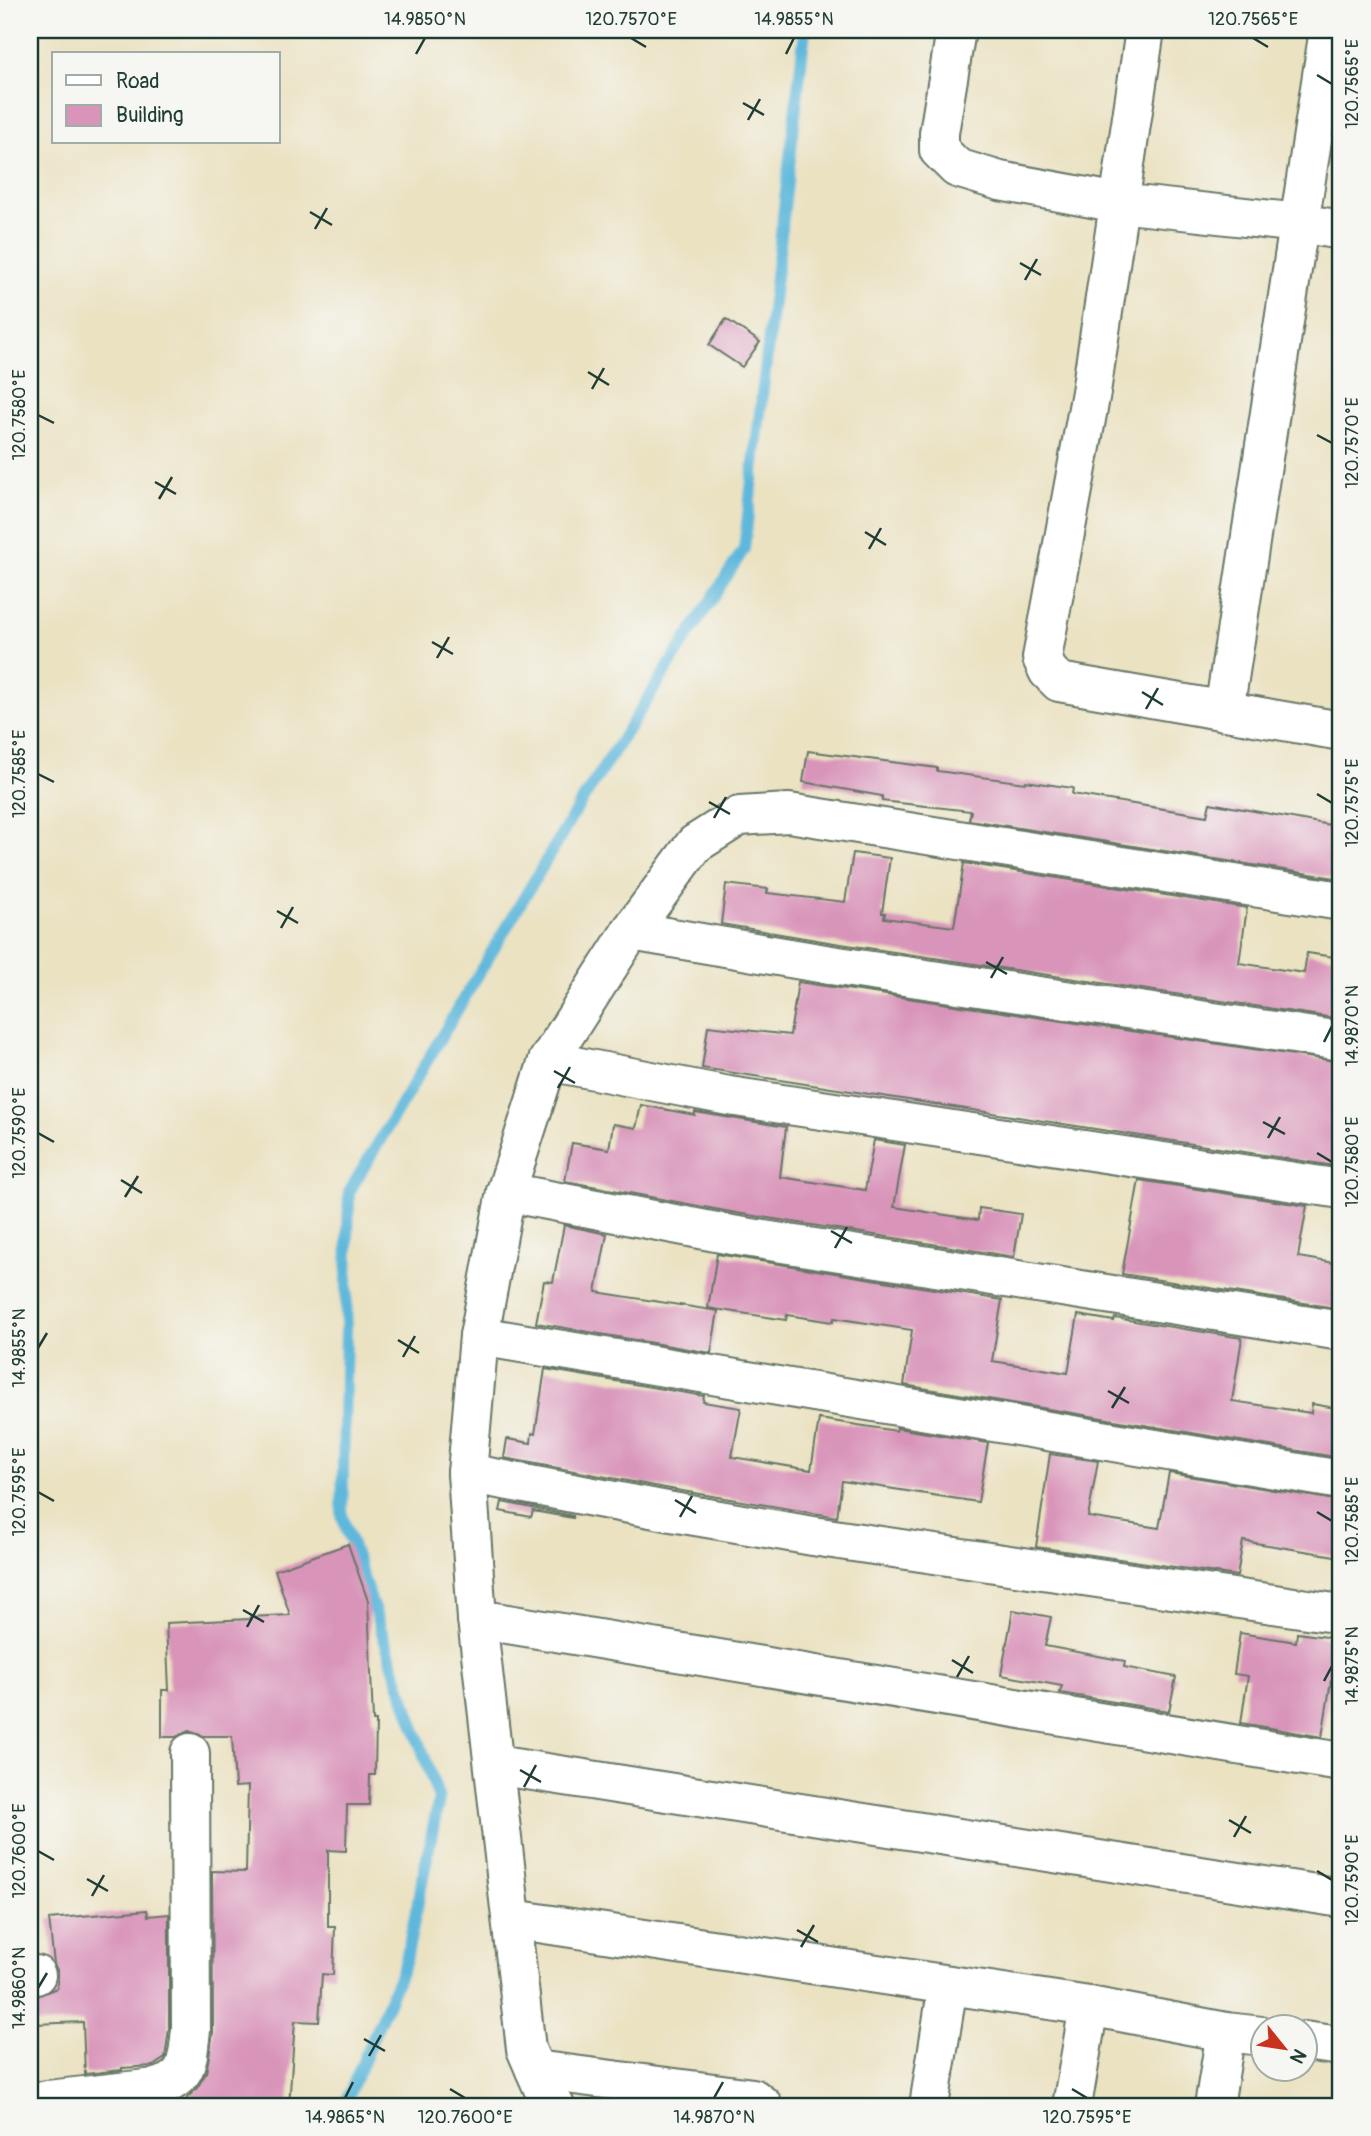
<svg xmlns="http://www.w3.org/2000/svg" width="1371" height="2136" font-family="Pangolin,sans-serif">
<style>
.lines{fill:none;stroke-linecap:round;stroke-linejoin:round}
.stream{stroke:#5fb8dc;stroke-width:12}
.building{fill:#d994ba}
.minor-casing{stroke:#676;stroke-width:42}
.minor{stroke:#fff;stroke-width:38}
.ticks{fill:none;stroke:#1f3d34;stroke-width:2.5}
.neatline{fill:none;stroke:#1f3d34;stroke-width:2.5}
.ticks-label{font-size:18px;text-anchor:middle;fill:#1f3d34}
</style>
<rect width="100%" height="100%" fill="#f6f6f2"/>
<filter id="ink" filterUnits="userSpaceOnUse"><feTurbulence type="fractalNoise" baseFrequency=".0143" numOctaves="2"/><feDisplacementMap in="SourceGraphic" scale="14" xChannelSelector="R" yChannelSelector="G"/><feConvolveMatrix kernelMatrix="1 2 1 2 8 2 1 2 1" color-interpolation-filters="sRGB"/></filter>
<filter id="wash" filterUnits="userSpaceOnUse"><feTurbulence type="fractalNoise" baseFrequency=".00686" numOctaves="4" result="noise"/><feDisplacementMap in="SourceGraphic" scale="28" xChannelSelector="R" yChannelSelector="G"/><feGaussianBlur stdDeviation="1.57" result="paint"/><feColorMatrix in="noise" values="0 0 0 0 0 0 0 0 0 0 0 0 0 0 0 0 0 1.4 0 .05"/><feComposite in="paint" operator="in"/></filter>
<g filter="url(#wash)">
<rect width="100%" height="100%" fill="#ebe2c2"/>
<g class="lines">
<polyline class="stream" points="344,2106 406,1960 439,1799 342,1516 349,1192 575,812 744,549 805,30"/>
</g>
<g id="blocks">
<g class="building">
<polygon points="726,319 760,342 742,367 709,345"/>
<polygon points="808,751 937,768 937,771 1025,783 1026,781 1073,788 1072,794 1207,816 1210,803 1341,827 1341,879 969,820 971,811 882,801 882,796 803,782"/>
<polygon points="853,853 890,858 882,913 885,913 884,918 954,927 964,863 1247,908 1239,963 1304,973 1307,953 1341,958 1341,1019 834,943 721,924 726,884 768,889 767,893 845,902"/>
<polygon points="798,982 1341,1062 1341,1167 702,1068 708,1026 790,1035"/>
<polygon points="641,1105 695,1115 695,1112 786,1127 780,1177 865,1190 874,1140 905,1145 894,1207 978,1220 979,1208 1021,1214 1014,1257 736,1213 565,1181 572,1143 609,1149 613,1124 636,1128"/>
<polygon points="1139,1180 1307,1206 1298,1257 1341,1264 1341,1309 1122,1274"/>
<polygon points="564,1225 607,1234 596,1292 718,1311 711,1353 536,1323 544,1281 553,1282"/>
<polygon points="717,1254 1002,1300 992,1361 1068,1373 1078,1315 1114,1321 1115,1318 1242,1338 1232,1401 1311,1413 1312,1404 1341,1409 1341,1458 904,1385 912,1330 834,1318 833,1322 787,1315 786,1320 708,1308"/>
<polygon points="545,1369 704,1396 703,1402 741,1408 732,1457 811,1470 819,1419 896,1431 897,1428 988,1443 978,1502 842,1481 837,1517 676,1490 504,1458 507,1439 531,1443 532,1433 535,1434"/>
<polygon points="1050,1454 1098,1461 1088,1517 1159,1528 1169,1473 1341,1501 1341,1557 1243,1541 1237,1576 1036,1547"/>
<polygon points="502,1502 573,1516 573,1518 533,1511 531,1517 500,1511"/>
<polygon points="348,1544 368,1601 373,1721 376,1721 375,1775 370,1775 369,1805 347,1805 346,1851 328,1850 328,1927 335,1927 333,1975 322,1974 319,2022 295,2021 289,2106 186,2106 187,2098 197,2088 206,2073 213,2033 212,1871 246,1872 248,1786 235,1787 232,1736 203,1736 189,1731 176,1737 162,1737 162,1690 169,1690 166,1623 250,1619 250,1617 290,1615 275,1570"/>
<polygon points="1013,1610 1051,1617 1045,1646 1125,1661 1124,1667 1176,1677 1169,1711 1060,1693 1062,1686 1001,1675"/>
<polygon points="1240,1633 1296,1642 1297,1633 1341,1639 1341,1683 1331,1681 1322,1737 1241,1723 1248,1676 1234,1674"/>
<polygon points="147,1910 148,1916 169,1914 169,2029 165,2058 153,2066 122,2068 122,2070 85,2074 83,2022 35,2024 34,1997 57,1988 58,1972 54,1964 49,1919"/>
</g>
</g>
</g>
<g filter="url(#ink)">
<use href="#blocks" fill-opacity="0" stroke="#676" stroke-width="2"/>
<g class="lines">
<defs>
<g id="minor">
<polyline points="956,30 939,133 939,150 957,168 1000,181 1119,203 1300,223 1341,230"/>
<polyline points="1145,30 1091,392 1042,658 1048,671 1059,682 1341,731"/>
<polyline points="1224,711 1329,30"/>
<polyline points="631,931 831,965 1341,1041"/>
<polyline points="548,1061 729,1096 1341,1189"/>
<polyline points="506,1192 732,1235 1341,1331"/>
<polyline points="479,1336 1341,1480"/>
<polyline points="467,1473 672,1512 813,1536 1341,1614"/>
<polyline points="477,1619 1341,1762"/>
<polyline points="495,1765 1341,1898"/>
<polyline points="512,1919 1089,2006 1226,2032 1262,2036"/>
<polyline points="30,1976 36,1975"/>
<polyline points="1304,2041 1341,2046"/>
<polyline points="535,2070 753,2098 763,2106"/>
<path d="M30,2102L156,2088C190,2078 187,2060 191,2030L190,1753"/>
<polyline points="555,2106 542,2086 526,2049 477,1619 467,1473 479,1336 506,1192 548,1061 631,931 695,844 739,816 789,813 1341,901"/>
<polyline points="929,2106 948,1985"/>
<polyline points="1072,2106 1089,2006"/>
<polyline points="1214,2106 1226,2032"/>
</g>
</defs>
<use href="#minor" class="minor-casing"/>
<use href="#minor" class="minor"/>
</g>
</g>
<path class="ticks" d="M631,38L646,47M1253,38L1268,47M416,54L425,38M786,54L794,38M1317,75L1332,84M743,103L764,115M748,120L760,99M310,212L332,225M315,229L327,208M1020,263L1041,275M1025,280L1037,259M588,372L609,385M592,389L604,368M38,415L54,423M1317,435L1332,443M155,482L176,494M159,499L172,477M865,532L886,545M869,549L881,528M432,642L453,654M437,658L449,637M1142,692L1163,705M1146,709L1158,688M38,774L54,782M1317,794L1332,803M709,802L730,814M714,818L726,797M277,911L298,923M281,928L293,907M986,962L1007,974M991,978L1003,957M1324,1042L1332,1026M554,1071L575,1083M558,1088L570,1067M1263,1122L1285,1134M38,1133L54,1142M1268,1138L1280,1117M1317,1153L1332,1162M121,1180L142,1193M125,1197L138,1176M831,1231L852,1243M835,1248L847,1227M398,1340L419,1353M38,1348L47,1333M403,1357L415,1336M1108,1391L1129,1403M1112,1408L1125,1387M38,1492L54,1501M675,1500L696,1513M1317,1512L1332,1521M680,1517L692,1496M243,1610L264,1622M247,1627L259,1605M952,1660L973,1673M957,1677L969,1656M1324,1681L1332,1666M520,1770L541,1782M524,1787L536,1765M1229,1820L1251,1833M1234,1837L1246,1816M38,1851L54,1860M1317,1871L1332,1880M87,1879L108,1891M92,1896L104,1875M797,1930L818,1942M801,1947L814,1925M38,1988L47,1973M364,2039L385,2051M369,2056L381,2035M450,2089L465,2098M1072,2089L1087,2098M345,2098L353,2082M714,2098L723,2082"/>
<rect width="1371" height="2136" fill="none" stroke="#f6f6f2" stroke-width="77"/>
<rect x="52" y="52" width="228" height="91" fill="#f6f6f2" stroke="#a0aca6" stroke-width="2"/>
<rect x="66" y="75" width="35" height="10" fill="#ffffff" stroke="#a0aca6" stroke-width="2"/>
<text x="116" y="88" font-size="21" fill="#1f3d34">Road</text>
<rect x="66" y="105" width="35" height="21" fill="#d994ba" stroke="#a0aca6" stroke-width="2"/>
<text x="116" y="122" font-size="21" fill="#1f3d34">Building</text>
<g transform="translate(1284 2048) rotate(120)"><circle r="33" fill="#f6f6f2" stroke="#a0aca6" stroke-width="2"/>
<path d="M0-5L12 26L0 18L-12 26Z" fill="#c8321e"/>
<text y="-10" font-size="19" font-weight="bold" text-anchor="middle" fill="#1f3d34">N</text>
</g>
<rect x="38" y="38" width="1294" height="2060" class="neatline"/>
<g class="ticks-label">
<text x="425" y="25">14.9850°N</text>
<text x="631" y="25">120.7570°E</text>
<text x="794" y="25">14.9855°N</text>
<text x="1253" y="25">120.7565°E</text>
<text transform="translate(1352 84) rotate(-90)" y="6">120.7565°E</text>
<text transform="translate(19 415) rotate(-90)" y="6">120.7580°E</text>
<text transform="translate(1352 443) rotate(-90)" y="6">120.7570°E</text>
<text transform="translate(19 774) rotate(-90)" y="6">120.7585°E</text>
<text transform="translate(1352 803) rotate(-90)" y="6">120.7575°E</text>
<text transform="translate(1352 1026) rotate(-90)" y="6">14.9870°N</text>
<text transform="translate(19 1133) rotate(-90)" y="6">120.7590°E</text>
<text transform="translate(1352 1162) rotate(-90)" y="6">120.7580°E</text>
<text transform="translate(19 1348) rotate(-90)" y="6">14.9855°N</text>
<text transform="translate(19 1492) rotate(-90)" y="6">120.7595°E</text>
<text transform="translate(1352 1521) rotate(-90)" y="6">120.7585°E</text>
<text transform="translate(1352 1666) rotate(-90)" y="6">14.9875°N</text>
<text transform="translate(19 1851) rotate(-90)" y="6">120.7600°E</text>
<text transform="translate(1352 1880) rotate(-90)" y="6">120.7590°E</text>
<text transform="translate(19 1988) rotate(-90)" y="6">14.9860°N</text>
<text x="345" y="2123">14.9865°N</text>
<text x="465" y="2123">120.7600°E</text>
<text x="714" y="2123">14.9870°N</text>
<text x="1087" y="2123">120.7595°E</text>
</g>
</svg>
